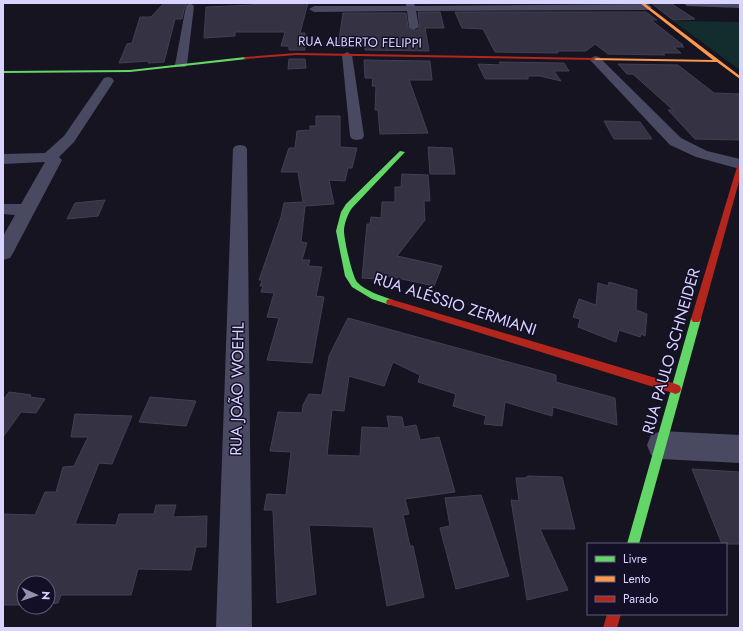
<svg xmlns="http://www.w3.org/2000/svg" width="743" height="631" font-family="Jost,sans-serif">
<style>
.green{fill:#132c2d}
.building{fill:#343243;stroke:#433f54}
.lines{fill:none;stroke-linecap:round;stroke-linejoin:round}
.street{fill:#4a4962;fill-rule:evenodd}
.fast{fill:#63d668;fill-rule:evenodd}
.slow{fill:#ff974d;fill-rule:evenodd}
.jam{fill:#b3261e;fill-rule:evenodd}
.labels{text-anchor:middle;dominant-baseline:central;stroke-width:3;stroke-linejoin:round;paint-order:stroke}
.far-street-label{font-size:13px;fill:#d9d4ff;stroke:#130f26}
.street-label{font-size:16px;fill:#d9d4ff;stroke:#130f26}
</style>
<rect width="100%" height="100%" fill="#161421"/>
<polygon class="green" points="673,21 740,22 740,70"/>
<g class="building">
<polygon points="164,3 188,3 185,6 182,19 175,19 164,62 148,63 149,61 119,63 127,44 132,43 140,17 151,17"/>
<polygon points="254,3 308,3 300,33 305,33 305,50 289,50 289,46 281,46 285,32 235,32 235,36 204,38 206,7 253,5"/>
<polygon points="651,3 672,4 695,19 673,20"/>
<polygon points="418,12 440,12 444,28 425,28 429,51 365,50 365,47 338,47 343,13 406,13 408,27 415,31 420,28"/>
<polygon points="455,12 646,12 657,20 651,20 683,45 681,45 684,47 674,47 681,53 662,53 665,55 608,54 595,44 586,51 557,51 558,53 495,52 483,29 462,28"/>
<polygon points="289,59 305,59 306,68 288,69"/>
<polygon points="364,60 430,61 432,80 409,80 428,133 380,134 378,110 375,110 376,86 372,86 373,78 365,78"/>
<polygon points="499,62 564,63 569,71 554,71 561,81 540,76 528,76 528,79 485,79 478,64 501,65"/>
<polygon points="618,64 678,65 714,93 740,94 740,140 695,139 668,110 673,110 633,74 627,74"/>
<polygon points="316,116 340,116 340,147 357,148 352,168 348,168 345,181 329,180 334,204 305,206 301,242 307,243 302,260 310,260 308,266 322,267 316,296 324,297 312,363 267,360 279,318 267,317 274,293 261,292 263,286 260,286 262,280 259,280 281,217 284,203 303,202 298,172 281,172 289,148 295,148 297,131 310,130 310,126 316,126"/>
<polygon points="604,121 640,122 652,139 614,139"/>
<polygon points="428,147 452,148 455,174 430,174"/>
<polygon points="402,174 428,175 430,201 424,201 425,220 397,256 442,266 434,286 379,274 379,279 362,278 367,224 370,224 371,217 381,218 382,202 395,202 395,187 401,187"/>
<polygon points="105,200 98,216 67,219 75,203"/>
<polygon points="609,282 637,290 636,310 647,314 645,336 641,334 640,337 619,330 616,342 578,327 580,319 573,317 579,299 596,305 598,283 608,286"/>
<polygon points="348,318 556,375 556,382 615,398 617,425 553,407 552,416 505,402 502,426 484,424 486,416 453,406 456,394 418,382 420,375 393,362 384,386 349,376 344,411 332,410 327,455 360,456 362,427 389,428 387,416 402,417 404,427 416,425 420,440 439,437 455,492 405,499 409,514 403,515 410,546 413,546 424,597 387,606 373,527 309,525 316,594 277,603 273,510 264,510 267,494 286,495 291,452 270,451 278,412 302,413 303,405 309,394 322,395 329,356"/>
<polygon points="9,392 31,395 30,397 45,399 36,413 21,412 3,437 3,400"/>
<polygon points="150,397 196,401 186,426 139,422"/>
<polygon points="75,414 132,416 112,464 99,463 75,524 116,525 119,514 154,514 156,505 176,505 173,517 207,516 206,547 196,547 191,570 138,569 131,595 61,595 58,603 48,604 48,583 24,583 24,605 3,605 3,514 35,515 45,492 56,492 63,467 74,466 88,437 71,437"/>
<polygon points="692,469 740,472 740,544 722,544"/>
<polygon points="527,476 562,477 575,529 540,529 568,590 527,600 511,500 519,501 516,478 527,478"/>
<polygon points="481,495 509,576 456,589 440,528 450,526 445,498"/>
</g>
<g class="lines">
<g class="street">
<polygon points="190,3 194,6 187,65 185,67 177,67 175,65 186,6"/>
<polygon points="406,3 414,3 415,6 648,4 652,7 648,10 416,11 419,27 414,30 409,27 407,11 314,12 309,9 314,6 406,6"/>
<polygon points="683,3 740,3 740,8 687,6"/>
<polygon points="347,52 352,55 364,136 362,139 357,140 352,139 350,136 342,55"/>
<polygon points="595,56 599,57 681,138 707,151 740,159 740,169 696,157 670,145 591,61 589,59"/>
<polygon points="108,77 112,78 114,81 74,142 59,157 62,160 13,253 10,258 3,260 3,236 15,215 3,214 3,204 21,204 45,162 3,164 3,154 45,153 64,136 104,78"/>
<polygon points="240,145 245,146 247,149 252,628 216,628 233,149 235,146"/>
<polygon points="661,431 740,435 740,463 661,459 651,455 647,445 651,435"/>
</g>
<g class="fast">
<polygon points="245,57 247,59 130,72 3,73 3,71 130,70"/>
<path d="M400,151L405,152L352,208C348,213 344,224 344,231C344,239 352,276 357,282C365,291 382,296 393,300L394,302L393,304L390,305L372,299L352,287L345,276L336,231L341,212L346,204Z"/>
<polygon points="696,315 699,316 701,319 639,544 627,544 691,319 693,316"/>
</g>
<polygon class="slow" points="640,3 644,3 740,76 740,79 717,62 592,60 594,58 713,60"/>
<g class="jam">
<polygon points="296,53 594,58 596,59 594,60 296,55 245,59 243,58 245,57"/>
<polygon points="740,165 740,178 701,319 699,322 693,322 691,319 737,167"/>
<polygon points="390,299 676,384 680,386 681,389 680,392 676,394 387,304 386,302 387,300"/>
<polygon points="607,614 621,614 617,628 603,628"/>
</g>
</g>
<g class="labels">
<g class="far-street-label">
<text transform="translate(360 42) rotate(1)">RUA ALBERTO FELIPPI</text>
</g>
<g class="street-label">
<text transform="translate(455 304) rotate(18)">RUA ALÉSSIO ZERMIANI</text>
<text transform="translate(671 351) rotate(-74)">RUA PAULO SCHNEIDER</text>
<text transform="translate(237 389) rotate(-89)">RUA JOÃO WOEHL</text>
</g>
</g>
<rect width="743" height="631" fill="none" stroke="#d9d4ff" stroke-width="8"/>
<rect x="587" y="543" width="140" height="72" fill="#130f26" stroke="#625e7d"/>
<rect x="595" y="556" width="20" height="6" fill="#63d668" stroke="#625e7d"/>
<text x="623" y="563" font-size="12" fill="#d9d4ff">Livre</text>
<rect x="595" y="576" width="20" height="6" fill="#ff974d" stroke="#625e7d"/>
<text x="623" y="583" font-size="12" fill="#d9d4ff">Lento</text>
<rect x="595" y="596" width="20" height="6" fill="#b3261e" stroke="#625e7d"/>
<text x="623" y="603" font-size="12" fill="#d9d4ff">Parado</text>
<g transform="translate(36 595) rotate(93)"><circle r="19" fill="#130f26" stroke="#625e7d"/>
<path d="M0-3L7 15L0 10L-7 15Z" fill="#9591b1"/>
<text y="-6" font-size="11" font-weight="bold" text-anchor="middle" fill="#d9d4ff">N</text>
</g>
</svg>
